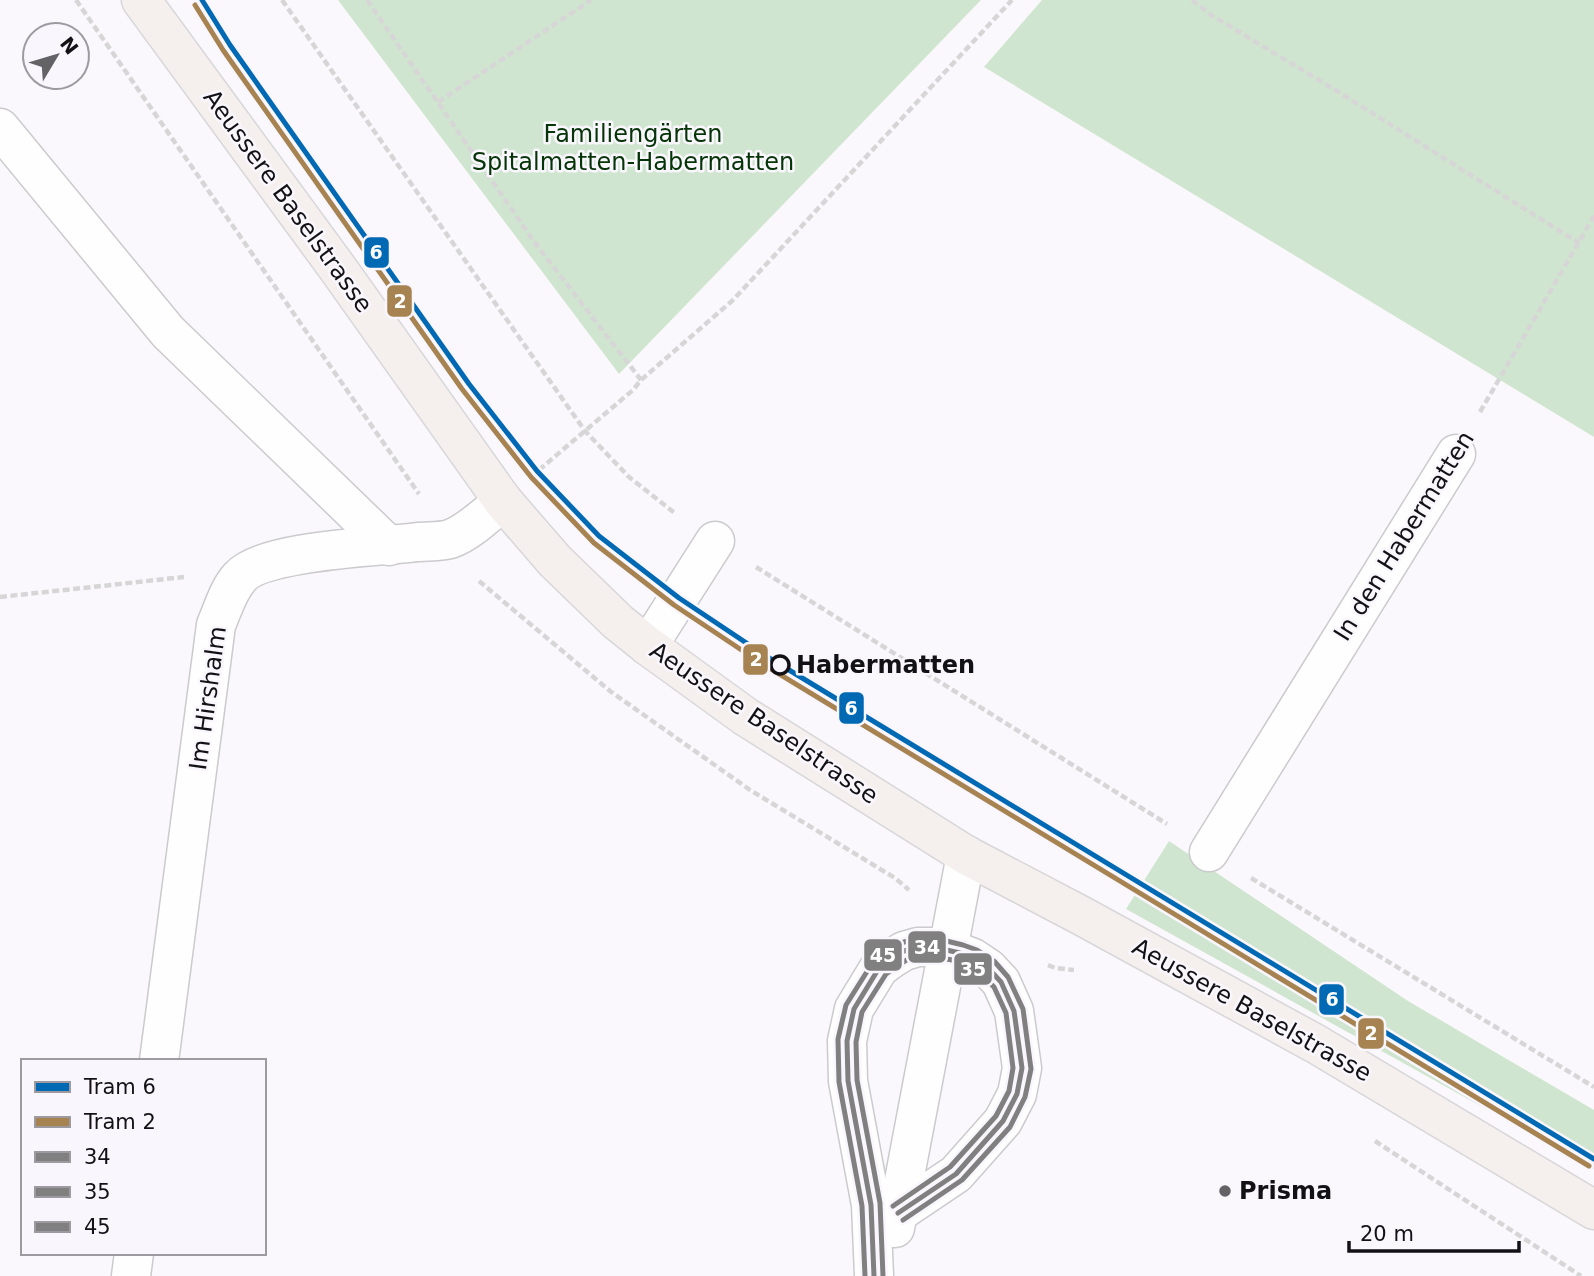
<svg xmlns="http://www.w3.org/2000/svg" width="1594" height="1276" font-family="'DejaVu Sans',sans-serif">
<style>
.green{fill:#d0e5cf}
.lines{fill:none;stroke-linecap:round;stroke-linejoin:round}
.minor-casing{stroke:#cbcacd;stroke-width:41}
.major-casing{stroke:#d7d6d9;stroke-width:41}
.path{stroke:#d6d6d7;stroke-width:4.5;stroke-dasharray:7 3.5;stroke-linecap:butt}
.minor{stroke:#fefeff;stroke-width:38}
.major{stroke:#f5f0ed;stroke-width:38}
.bus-1-casing{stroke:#faf6fe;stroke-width:10}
.bus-2-casing{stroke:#faf6fe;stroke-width:10}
.bus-3-casing{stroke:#faf6fe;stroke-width:10}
.bus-1{stroke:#808080;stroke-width:5}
.bus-2{stroke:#808080;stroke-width:5}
.bus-3{stroke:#808080;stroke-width:5}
.tram-1-casing{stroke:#faf6fe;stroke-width:10}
.tram-2-casing{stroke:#faf6fe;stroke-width:10}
.tram-1{stroke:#0069b4;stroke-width:5}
.tram-2{stroke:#a68351;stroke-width:5}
.stop-dot{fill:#faf6fe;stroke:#121114;stroke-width:3.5}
.poi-dot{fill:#636265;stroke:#faf6fe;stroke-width:2.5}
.labels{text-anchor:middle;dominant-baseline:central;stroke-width:5;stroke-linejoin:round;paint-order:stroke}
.park-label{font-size:24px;fill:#053507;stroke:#faf6fe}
.street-label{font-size:24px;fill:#121114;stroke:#faf6fe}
.stop-label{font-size:24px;font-weight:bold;fill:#121114;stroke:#faf6fe;text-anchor:start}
.poi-label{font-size:24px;font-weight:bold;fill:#121114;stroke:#faf6fe;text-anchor:start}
.line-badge{stroke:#faf6fe;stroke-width:2.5}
.badge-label{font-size:19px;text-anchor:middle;font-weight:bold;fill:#fff}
</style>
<rect width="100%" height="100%" fill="#faf8fc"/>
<g class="green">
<polygon points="338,0 981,0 619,374"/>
<polygon points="1042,0 1594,0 1594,437 984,67"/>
<polygon points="1169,841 1408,1001 1594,1110 1594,1169 1126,909"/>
</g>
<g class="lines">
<defs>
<g id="minor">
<polyline points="0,128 168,332 389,546"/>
<polyline points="648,646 715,541"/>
<polyline points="1209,852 1456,454"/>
<path d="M159,1061L216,625C223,609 228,590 240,577C263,550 380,547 418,542C428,541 441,542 450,539C468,533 489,513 503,501"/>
<polyline points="895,1228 966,855"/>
<polyline points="131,1276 134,1253"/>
<polyline points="874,1276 871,1205 848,1081 847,1041 854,1009 879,968 891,959 904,951 918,947 933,947 960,953 973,958 988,968 1001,982 1014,1011 1022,1068 1017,1094 1003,1121 956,1174 898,1213"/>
</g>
<polyline id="major" points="141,0 336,266 503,501 555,561 618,622 648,646 746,717 966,855 1082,916 1316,1044 1594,1210"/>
</defs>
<use href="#minor" class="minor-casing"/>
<use href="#major" class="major-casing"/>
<g class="path">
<polyline points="76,0 419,494"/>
<polyline points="282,0 585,431 629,477 676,514"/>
<polyline points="367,0 535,243 641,380"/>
<polyline points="1192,0 1211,15 1337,91 1579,243"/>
<polyline points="438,102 591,0"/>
<polyline points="1480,412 1594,216"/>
<polyline points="539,470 633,390 641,380 732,301 1012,0"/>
<polyline points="756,567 1167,824"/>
<polyline points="479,581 610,691 750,790 895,878 909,890"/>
<polyline points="0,597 184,577"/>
<polyline points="1251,878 1594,1087"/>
<polyline points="1048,965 1055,968 1074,970"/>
<polyline points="1375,1141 1581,1276"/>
</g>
<use href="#minor" class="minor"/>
<use href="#major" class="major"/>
<defs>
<polyline id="bus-1" points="874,1276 871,1205 848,1081 847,1041 854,1009 879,968 904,951 918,947 933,947 960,953 973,958 988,968 1001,982 1014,1011 1022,1068 1017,1094 1003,1121 956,1174 898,1213"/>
<polyline id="bus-2" points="883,1276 880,1203 857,1080 856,1042 862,1012 886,974 908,959 919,956 932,956 957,961 969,966 982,975 994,987 1006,1013 1013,1068 1009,1091 996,1116 950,1167 893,1206"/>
<polyline id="bus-3" points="865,1276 862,1206 839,1082 838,1039 846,1005 873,962 901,943 917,938 934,938 963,945 977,950 994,961 1008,977 1023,1009 1031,1069 1025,1097 1010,1127 962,1180 903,1220"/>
</defs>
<use href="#bus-1" class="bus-1-casing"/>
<use href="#bus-2" class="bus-2-casing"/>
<use href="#bus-3" class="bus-3-casing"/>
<use href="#bus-1" class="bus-1"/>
<use href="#bus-2" class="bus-2"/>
<use href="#bus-3" class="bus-3"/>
<defs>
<polyline id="tram-1" points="202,0 230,45 469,384 537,471 599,536 679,598 766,656 1594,1159"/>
<polyline id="tram-2" points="195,5 223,50 462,389 531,477 594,543 674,605 761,663 1589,1166"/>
</defs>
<use href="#tram-1" class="tram-1-casing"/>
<use href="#tram-2" class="tram-2-casing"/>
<use href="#tram-1" class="tram-1"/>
<use href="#tram-2" class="tram-2"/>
</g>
<circle class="stop-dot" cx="780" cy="665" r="9"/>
<circle class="poi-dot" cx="1225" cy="1191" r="7"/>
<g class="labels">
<g class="park-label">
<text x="633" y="134">Familiengärten<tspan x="633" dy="28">Spitalmatten-Habermatten</tspan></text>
</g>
<g class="street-label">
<text transform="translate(288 201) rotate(54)">Aeussere Baselstrasse</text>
<text transform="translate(1404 536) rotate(-58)">In den Habermatten</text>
<text transform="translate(208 698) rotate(-82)">Im Hirshalm</text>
<text transform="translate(764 723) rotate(34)">Aeussere Baselstrasse</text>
<text transform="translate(1252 1010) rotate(29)">Aeussere Baselstrasse</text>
</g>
<g class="stop-label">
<text x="796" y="665">Habermatten</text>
</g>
<g class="poi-label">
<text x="1239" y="1191">Prisma</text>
</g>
</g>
<g class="line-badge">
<rect x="363" y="236" width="27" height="33" rx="7" fill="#0069b4"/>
<rect x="386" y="284" width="27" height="34" rx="7" fill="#a68351"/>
<rect x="742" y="643" width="27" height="33" rx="7" fill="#a68351"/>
<rect x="838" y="691" width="27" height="34" rx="7" fill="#0069b4"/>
<rect x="907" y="930" width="40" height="34" rx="7" fill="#808080"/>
<rect x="863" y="938" width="40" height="34" rx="7" fill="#808080"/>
<rect x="953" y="952" width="40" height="34" rx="7" fill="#808080"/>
<rect x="1318" y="983" width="27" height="33" rx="7" fill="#0069b4"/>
<rect x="1357" y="1017" width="28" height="33" rx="7" fill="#a68351"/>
</g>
<g class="badge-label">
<text x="376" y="259">6</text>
<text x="400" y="308">2</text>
<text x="756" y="666">2</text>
<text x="851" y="715">6</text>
<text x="927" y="954">34</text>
<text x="883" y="962">45</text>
<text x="973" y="976">35</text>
<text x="1332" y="1006">6</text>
<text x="1371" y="1040">2</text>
</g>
<rect x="21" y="1059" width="245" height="196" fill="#faf6fe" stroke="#9d9aa0" stroke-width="2"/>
<rect x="35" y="1082" width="35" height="10" fill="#0069b4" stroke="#9d9aa0" stroke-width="2"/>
<text x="84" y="1094" font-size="21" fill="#121114">Tram 6</text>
<rect x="35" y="1117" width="35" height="10" fill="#a68351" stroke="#9d9aa0" stroke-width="2"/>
<text x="84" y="1129" font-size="21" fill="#121114">Tram 2</text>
<rect x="35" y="1152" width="35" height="10" fill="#808080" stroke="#9d9aa0" stroke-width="2"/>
<text x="84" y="1164" font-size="21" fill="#121114">34</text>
<rect x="35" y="1187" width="35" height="10" fill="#808080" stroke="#9d9aa0" stroke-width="2"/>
<text x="84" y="1199" font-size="21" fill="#121114">35</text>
<rect x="35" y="1222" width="35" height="10" fill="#808080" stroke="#9d9aa0" stroke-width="2"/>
<text x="84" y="1234" font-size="21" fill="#121114">45</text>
<g transform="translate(56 56) rotate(52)"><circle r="33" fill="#faf6fe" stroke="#9d9aa0" stroke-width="2"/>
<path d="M0-5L12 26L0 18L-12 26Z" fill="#636265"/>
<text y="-10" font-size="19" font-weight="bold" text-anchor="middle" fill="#121114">N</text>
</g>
<path d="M1349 1241v10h170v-10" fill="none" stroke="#121114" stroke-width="3.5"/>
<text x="1360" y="1241" font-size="21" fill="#121114" stroke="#faf6fe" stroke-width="5" paint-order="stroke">20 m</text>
</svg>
